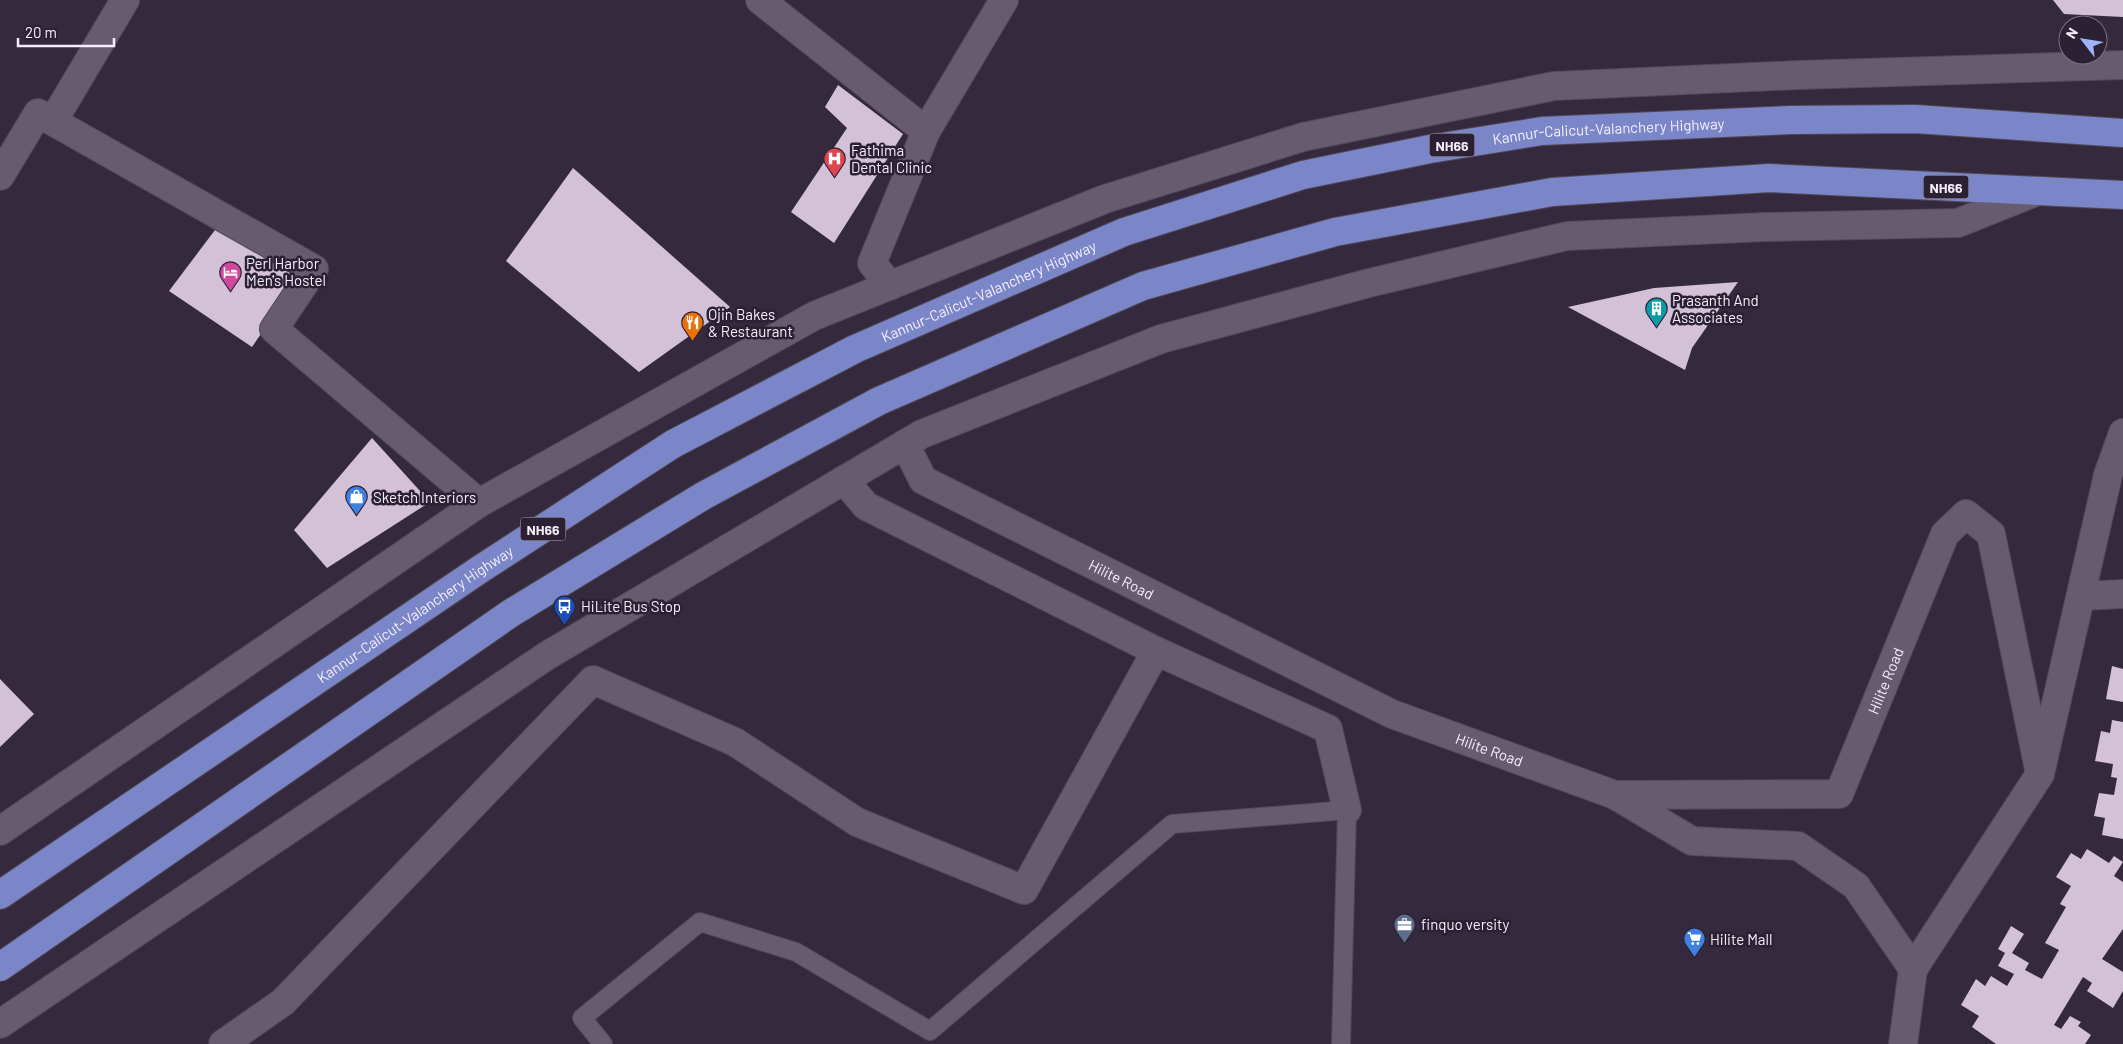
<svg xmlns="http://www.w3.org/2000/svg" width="2123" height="1044" font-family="Barlow,sans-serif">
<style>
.building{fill:#d2c1d7}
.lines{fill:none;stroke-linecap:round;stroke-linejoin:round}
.service-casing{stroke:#514857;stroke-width:20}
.minor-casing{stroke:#514857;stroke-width:30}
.tertiary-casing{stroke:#514857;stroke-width:30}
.trunk-casing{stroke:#514857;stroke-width:30}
.service{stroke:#675b70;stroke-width:18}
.minor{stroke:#675b70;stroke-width:28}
.tertiary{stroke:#675b70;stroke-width:28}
.trunk{stroke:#7b86c8;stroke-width:28}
.labels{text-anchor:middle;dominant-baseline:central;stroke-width:5;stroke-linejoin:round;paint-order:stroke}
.shield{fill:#2b2133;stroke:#b8b0be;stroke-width:1}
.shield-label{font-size:14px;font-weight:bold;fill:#f5eefa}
.street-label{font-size:15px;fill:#f5eefa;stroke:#2b2133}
.poi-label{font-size:15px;fill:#f5eefa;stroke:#2b2133;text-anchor:start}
</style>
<rect width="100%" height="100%" fill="#352a3d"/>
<g class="building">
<polygon points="2053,0 2123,0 2123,17 2064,14"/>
<polygon points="838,85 903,134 834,243 791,212 847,128 825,107"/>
<polygon points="573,168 730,307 639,372 506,261"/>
<polygon points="218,226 299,279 252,347 169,291"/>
<polygon points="1738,282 1692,348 1685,370 1568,307 1654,288"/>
<polygon points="372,438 430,502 327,568 294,530"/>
<polygon points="2112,666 2123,669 2123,702 2106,699"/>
<polygon points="0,679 34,714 0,747"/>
<polygon points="2112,720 2123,722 2123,839 2102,835 2105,818 2094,816 2099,793 2114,795 2117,778 2111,777 2113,764 2095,761 2101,731 2110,733"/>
<polygon points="2087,849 2109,863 2114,856 2123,862 2114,876 2123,882 2123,929 2102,959 2123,972 2123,991 2113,1008 2087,991 2092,983 2083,977 2054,1025 2061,1029 2070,1016 2081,1022 2078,1026 2091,1035 2085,1044 1996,1044 1972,1027 1979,1016 1961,1005 1976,979 1985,986 1991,976 2007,986 2014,974 1998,966 2005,953 1998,949 2011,926 2024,934 2012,953 2029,963 2025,970 2042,979 2059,950 2045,943 2066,907 2060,904 2071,886 2056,877 2071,853 2081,859"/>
</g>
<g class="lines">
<defs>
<polyline id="service" points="603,1044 582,1018 700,922 796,952 930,1031 1172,824 1347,810 1341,1044"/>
<g id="minor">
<polyline points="760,0 926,131"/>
<polyline points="53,121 125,0"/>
<polyline points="0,176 38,113 314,269 274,329 479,503"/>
<polyline points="890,286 872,263 926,131 1004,0"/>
<path id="s1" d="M905,444L923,480L1392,714L1615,795L1839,794L1945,534L1966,514L1991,534L2040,774"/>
<polyline points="844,480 866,506 1156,651 1328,729 1347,810"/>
<polyline points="2081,596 2123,594"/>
<polyline points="1615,795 1692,841 1798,846 1856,886 1913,969 1903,1044"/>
<polyline points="1913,969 2040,774 2108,475 2123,433"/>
<polyline points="223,1044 283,1002 593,680 735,742 857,822 1024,890 1156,651"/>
</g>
<g id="tertiary">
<polyline points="0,831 479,503 814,316 1105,199 1303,137 1554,86 1799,75 2123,65"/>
<polyline points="0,1024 548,655 922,434 1161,339 1369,283 1567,236 1764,227 1958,223 2038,191"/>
</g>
<g id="trunk">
<path id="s2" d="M0,895L479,570L673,444L855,349L1124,232L1303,175L1430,149L1542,131L1791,120L1915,119L2123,133"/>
<polyline points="0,967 511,613 703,496 879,401 1143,286 1335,232 1552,192 1769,178 2123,195"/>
</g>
</defs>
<use href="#service" class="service-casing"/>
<use href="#minor" class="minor-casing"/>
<use href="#tertiary" class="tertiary-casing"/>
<use href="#trunk" class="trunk-casing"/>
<use href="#service" class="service"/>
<use href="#minor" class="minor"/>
<use href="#tertiary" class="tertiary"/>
<use href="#trunk" class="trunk"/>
</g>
<defs>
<symbol id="hospital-pin" viewBox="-11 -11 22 30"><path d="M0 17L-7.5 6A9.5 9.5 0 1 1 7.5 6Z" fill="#e0444e" stroke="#2b2133"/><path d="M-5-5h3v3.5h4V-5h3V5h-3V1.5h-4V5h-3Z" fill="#fff"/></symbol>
<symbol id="hotel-pin" viewBox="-11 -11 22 30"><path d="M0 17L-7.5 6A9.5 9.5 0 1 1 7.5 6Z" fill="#d1479c" stroke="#2b2133"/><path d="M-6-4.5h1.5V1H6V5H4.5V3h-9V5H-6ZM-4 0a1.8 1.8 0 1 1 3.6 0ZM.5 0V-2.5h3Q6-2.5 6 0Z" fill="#fff"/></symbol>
<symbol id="building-pin" viewBox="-11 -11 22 30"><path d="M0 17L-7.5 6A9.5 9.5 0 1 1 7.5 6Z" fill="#0f9aa8" stroke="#2b2133"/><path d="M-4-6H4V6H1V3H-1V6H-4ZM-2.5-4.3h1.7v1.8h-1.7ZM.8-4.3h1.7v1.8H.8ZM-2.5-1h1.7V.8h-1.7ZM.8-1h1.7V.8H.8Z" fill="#fff"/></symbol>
<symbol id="restaurant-pin" viewBox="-11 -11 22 30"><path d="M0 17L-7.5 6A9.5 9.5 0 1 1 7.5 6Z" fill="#e8710a" stroke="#2b2133"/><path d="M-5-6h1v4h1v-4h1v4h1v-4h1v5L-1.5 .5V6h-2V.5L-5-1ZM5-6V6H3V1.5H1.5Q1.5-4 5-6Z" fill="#fff"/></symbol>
<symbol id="shop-pin" viewBox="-11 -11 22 30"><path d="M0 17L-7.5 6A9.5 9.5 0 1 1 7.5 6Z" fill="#3f7fe0" stroke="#2b2133"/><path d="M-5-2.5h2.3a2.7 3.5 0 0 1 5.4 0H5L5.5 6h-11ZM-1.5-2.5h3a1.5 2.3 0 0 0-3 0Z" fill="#fff"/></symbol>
<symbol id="bus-pin" viewBox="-11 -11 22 30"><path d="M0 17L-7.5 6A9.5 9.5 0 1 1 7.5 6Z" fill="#1a4fb4" stroke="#2b2133"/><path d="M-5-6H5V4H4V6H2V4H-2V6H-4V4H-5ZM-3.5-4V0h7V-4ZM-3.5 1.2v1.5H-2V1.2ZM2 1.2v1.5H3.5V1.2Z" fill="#fff"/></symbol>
<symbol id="office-pin" viewBox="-11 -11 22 30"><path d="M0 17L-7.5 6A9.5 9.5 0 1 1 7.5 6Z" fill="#5c6f8a" stroke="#2b2133"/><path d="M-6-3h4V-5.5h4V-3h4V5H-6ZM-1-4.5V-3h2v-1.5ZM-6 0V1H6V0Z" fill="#fff"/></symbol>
<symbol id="supermarket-pin" viewBox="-11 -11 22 30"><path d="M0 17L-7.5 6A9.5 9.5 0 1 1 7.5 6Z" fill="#3f7fe0" stroke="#2b2133"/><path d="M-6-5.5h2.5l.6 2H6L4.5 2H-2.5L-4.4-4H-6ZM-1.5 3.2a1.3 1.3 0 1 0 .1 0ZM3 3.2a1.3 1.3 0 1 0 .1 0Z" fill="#fff"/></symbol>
</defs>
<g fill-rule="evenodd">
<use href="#hospital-pin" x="822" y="146" width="25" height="34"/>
<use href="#hotel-pin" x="218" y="260" width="25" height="34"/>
<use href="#building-pin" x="1644" y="296" width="25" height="34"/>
<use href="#restaurant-pin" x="680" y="310" width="25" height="34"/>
<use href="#shop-pin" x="344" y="484" width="25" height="34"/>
<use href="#bus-pin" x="552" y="594" width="25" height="34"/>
<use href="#office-pin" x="1392" y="912" width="25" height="34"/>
<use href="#supermarket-pin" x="1682" y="926" width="25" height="34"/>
</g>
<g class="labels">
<g class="shield">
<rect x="1429.5" y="133.5" width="45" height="23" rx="4"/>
<rect x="1923.5" y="175.5" width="45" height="23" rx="4"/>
<rect x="520.5" y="517.5" width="45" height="23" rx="4"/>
</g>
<g class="shield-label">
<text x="1452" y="145">NH66</text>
<text x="1946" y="187">NH66</text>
<text x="543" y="529">NH66</text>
</g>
<g class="street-label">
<text stroke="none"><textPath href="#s2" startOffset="1806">Kannur-Calicut-Valanchery Highway</textPath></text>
<text stroke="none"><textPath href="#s2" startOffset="1161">Kannur-Calicut-Valanchery Highway</textPath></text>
<text stroke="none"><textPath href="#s1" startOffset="262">Hilite Road</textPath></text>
<text stroke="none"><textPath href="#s2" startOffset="501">Kannur-Calicut-Valanchery Highway</textPath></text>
<text stroke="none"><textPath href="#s1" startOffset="1148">Hilite Road</textPath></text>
<text stroke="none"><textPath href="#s1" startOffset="668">Hilite Road</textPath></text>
</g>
<g class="poi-label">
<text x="851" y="150">Fathima<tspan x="851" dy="17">Dental Clinic</tspan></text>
<text x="246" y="263">Perl Harbor<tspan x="246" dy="17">Men's Hostel</tspan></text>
<text x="1672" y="300">Prasanth And<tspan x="1672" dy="17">Associates</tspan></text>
<text x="708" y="314">Ojin Bakes<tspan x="708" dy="17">&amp; Restaurant</tspan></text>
<text x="373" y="497">Sketch Interiors</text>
<text x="581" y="606">HiLite Bus Stop</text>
<text x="1421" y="924">finquo versity</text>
<text x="1710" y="939">Hilite Mall</text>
</g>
</g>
<g transform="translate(2083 40) rotate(301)"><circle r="24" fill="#2b2133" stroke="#7c7383"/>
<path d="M0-4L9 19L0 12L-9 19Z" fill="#9db4fd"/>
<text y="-8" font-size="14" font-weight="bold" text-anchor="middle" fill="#f5eefa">N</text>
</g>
<path d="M18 38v8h96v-8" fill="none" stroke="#f5eefa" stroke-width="2.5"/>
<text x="25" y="38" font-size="15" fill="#f5eefa" stroke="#2b2133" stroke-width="4" paint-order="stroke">20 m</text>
</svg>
